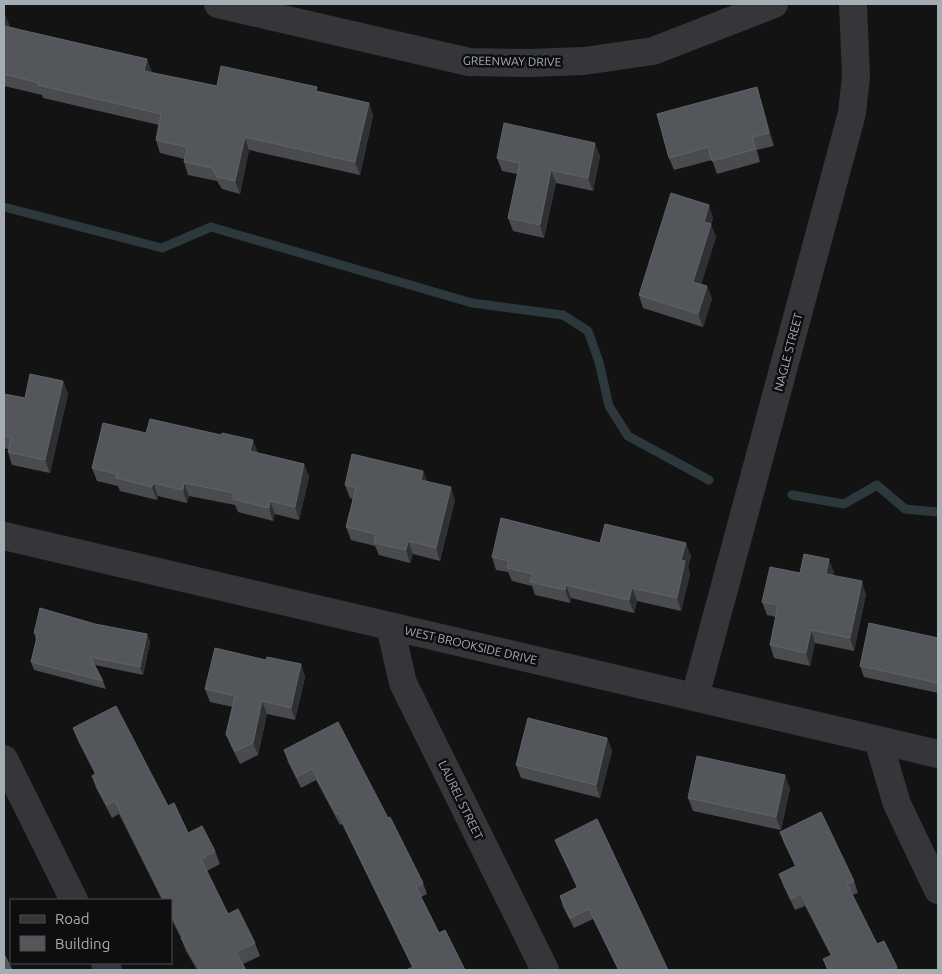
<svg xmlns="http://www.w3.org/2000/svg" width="942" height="974" font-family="Ubuntu,sans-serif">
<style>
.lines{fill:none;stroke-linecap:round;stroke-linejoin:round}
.stream{stroke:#2d383c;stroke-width:9}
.minor{stroke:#343639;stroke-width:28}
.wall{fill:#494b4f}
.shaded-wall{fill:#2f3033}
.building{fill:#53565a;stroke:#606468}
.labels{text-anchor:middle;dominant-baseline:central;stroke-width:5;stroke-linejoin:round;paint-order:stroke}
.street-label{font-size:12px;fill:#a5adb4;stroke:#0e0e0f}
</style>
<rect width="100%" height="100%" fill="#131314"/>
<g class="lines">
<g class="stream">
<polyline points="4,207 162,248 211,227 472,303 563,315 588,331 599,362 609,406 628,436 709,480"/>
<polyline points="792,495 844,504 877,485 905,509 938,512"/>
</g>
<g class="minor">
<polyline points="218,4 469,62 530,63 584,61 653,51 774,4"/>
<polyline points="4,536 938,754"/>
<polyline points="390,626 403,683 545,970"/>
<polyline points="695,697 852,113 856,76 853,4"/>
<polyline points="878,740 897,804 938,890"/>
<polyline points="4,759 74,900"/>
<polyline points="105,963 108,970"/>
</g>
</g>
<g class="wall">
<polygon points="4,15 5,15 10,27 152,72 152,73 217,86 319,92 369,103 373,116 360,175 249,150 240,194 222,189 217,181 188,175 184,162 184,159 160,153 156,140 159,125 43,98 42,95 4,86"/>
<polygon points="761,100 774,146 757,150 760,162 717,174 712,160 674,170 669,158"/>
<polygon points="600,156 593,191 556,183 544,238 513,231 508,218 517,174 502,171 497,158"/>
<polygon points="713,218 711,225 716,237 701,284 707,286 712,299 703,327 643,308 639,295"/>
<polygon points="63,381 68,394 50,473 12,465 8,452 8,449 4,448 4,394 25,398"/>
<polygon points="146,433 258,453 304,464 309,477 299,520 275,514 273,521 238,512 235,505 189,496 187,503 158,496 157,500 120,491 118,486 97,481 92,468"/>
<polygon points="423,471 427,482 455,500 440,561 413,554 410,563 379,555 375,546 351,540 346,527 353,499 350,498 345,485"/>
<polygon points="600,543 691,556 688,567 690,574 681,611 637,601 634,613 571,598 570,603 535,595 532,586 512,581 508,572 496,570 492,557"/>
<polygon points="834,572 833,575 866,594 854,651 815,643 810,666 774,658 770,645 776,617 767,615 762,602 800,573"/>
<polygon points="95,624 147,634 150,642 143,675 95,665 103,681 106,689 34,670 31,662 36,640 34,633"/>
<polygon points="938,638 938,693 864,677 860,666"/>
<polygon points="266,660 301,664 305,677 295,720 267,714 258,755 240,764 231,746 226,734 233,707 210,702 205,689"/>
<polygon points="73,728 168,806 188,833 215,851 220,864 207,871 228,914 255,943 260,956 243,964 246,970 197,970 186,951 181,938 171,918 171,900 162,900 119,814 112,818 96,788 92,776 95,774 78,741"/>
<polygon points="607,738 612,751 600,798 521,778 516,765"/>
<polygon points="284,750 388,818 423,883 427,894 421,897 439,933 445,930 412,967 342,824 340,825 316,780 301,788 288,762"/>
<polygon points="790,788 781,830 693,811 688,798"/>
<polygon points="780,832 854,881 858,893 852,895 877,944 897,967 898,970 827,970 823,959 831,956 805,906 795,910 783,885 779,874 795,866 784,843"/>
<polygon points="555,840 668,970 618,970 593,919 574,928 563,907 560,896 577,888 559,850"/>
</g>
<g class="shaded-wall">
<polygon points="5,15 10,28 4,28 4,21"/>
<polygon points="147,59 152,72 149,84 144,71"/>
<polygon points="757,87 761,100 774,146 769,133"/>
<polygon points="369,103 373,116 360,175 355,162"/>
<polygon points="245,137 249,150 240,194 235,181"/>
<polygon points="752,137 757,150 760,162 756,149"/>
<polygon points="595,143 600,156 593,191 588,178"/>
<polygon points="551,170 556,183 544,238 540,225"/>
<polygon points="709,205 713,218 711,225 716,237 698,295 693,282 704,222"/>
<polygon points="707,286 712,299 703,327 698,314"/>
<polygon points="63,381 68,394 50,473 45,460"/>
<polygon points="253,440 258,453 250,451"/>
<polygon points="304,464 309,477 299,520 295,507"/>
<polygon points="423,471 428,484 421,480"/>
<polygon points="153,483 158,496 157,500 152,487"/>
<polygon points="184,483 189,496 187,503 183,490"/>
<polygon points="451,487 455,500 440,561 436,548"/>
<polygon points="270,501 275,514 273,521 269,508"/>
<polygon points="408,541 413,554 410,563 406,550"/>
<polygon points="686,543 691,556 688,567 690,574 681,611 677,598 681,560"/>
<polygon points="829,559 834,572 830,587 826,574"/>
<polygon points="862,581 866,594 854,651 850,638"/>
<polygon points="566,585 571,598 570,603 565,590"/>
<polygon points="632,588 637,601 634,613 629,600"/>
<polygon points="811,630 815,643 810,666 806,653"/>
<polygon points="147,634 150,642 143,675 140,667"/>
<polygon points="301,664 305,677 295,720 291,708"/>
<polygon points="262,701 267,714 258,755 253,743"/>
<polygon points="607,738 612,751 600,798 596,785"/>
<polygon points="785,775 790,788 781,830 776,817"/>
</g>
<g class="building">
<polygon points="4,26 147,59 144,71 217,86 221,66 317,87 316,91 369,103 355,162 245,137 235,181 217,177 212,168 184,162 187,147 156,140 161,114 38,85 39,83 4,74"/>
<polygon points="757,87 769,133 752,137 756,149 712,161 708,147 669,158 657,114"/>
<polygon points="504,123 595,143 588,178 551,170 540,225 508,218 520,163 497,158"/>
<polygon points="671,193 709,205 704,222 711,224 693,282 707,286 698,314 639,295"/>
<polygon points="30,374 63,381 45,460 8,452 11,438 4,436 4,394 25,398"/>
<polygon points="150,419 221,435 222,433 253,440 250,451 304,464 295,507 270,501 269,508 233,499 234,493 184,483 183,490 153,483 152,487 116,478 117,474 92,468 103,423 146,433"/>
<polygon points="352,454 423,471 421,480 451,487 436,548 408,541 406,550 374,543 376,534 346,527 356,488 345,485"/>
<polygon points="501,518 600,543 605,524 686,543 681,560 685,561 677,598 632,588 629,600 566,585 565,590 530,582 533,574 507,568 509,561 492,557"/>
<polygon points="804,554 829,559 826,574 862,581 850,638 811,630 806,653 770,645 778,605 762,602 770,567 800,573"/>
<polygon points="40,608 95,624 147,634 140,667 90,657 103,681 31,662 38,633 34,633"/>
<polygon points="869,623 938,638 938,683 860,666"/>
<polygon points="215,648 266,660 267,657 301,664 291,708 262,701 253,743 235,751 226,734 235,696 205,689"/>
<polygon points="116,706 168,806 174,803 188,833 202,826 215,851 201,859 228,914 238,909 255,943 236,952 246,970 200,970 181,938 183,937 171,914 171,900 164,900 115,801 107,805 92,776 96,773 73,728"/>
<polygon points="528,718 607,738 596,785 516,765"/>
<polygon points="338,722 388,818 390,817 423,883 416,887 439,933 445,930 465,970 406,970 413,967 338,813 336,814 312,769 297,777 284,750"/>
<polygon points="697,756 785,775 776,817 688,798"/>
<polygon points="821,812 854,881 847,884 877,944 884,941 897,967 890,970 829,970 823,959 832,955 801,894 791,899 779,874 796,866 780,832"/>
<polygon points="597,819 668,970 619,970 589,909 570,918 560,896 578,887 555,840"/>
<polygon points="4,954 12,970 4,970"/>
</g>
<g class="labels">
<g class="street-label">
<text transform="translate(512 61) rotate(1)">GREENWAY DRIVE</text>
<text transform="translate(788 352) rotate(-75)">NAGLE STREET</text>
<text transform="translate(471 645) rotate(13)">WEST BROOKSIDE DRIVE</text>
<text transform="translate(461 800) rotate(64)">LAUREL STREET</text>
</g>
</g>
<rect width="942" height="974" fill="none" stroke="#a5adb4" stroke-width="10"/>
<rect x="10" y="899" width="162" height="65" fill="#0e0e0f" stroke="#4a4e51"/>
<rect x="20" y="915" width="25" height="8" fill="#343639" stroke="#4a4e51"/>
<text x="55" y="924" font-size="15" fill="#a5adb4">Road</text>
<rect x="20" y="936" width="25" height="15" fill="#53565a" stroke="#4a4e51"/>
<text x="55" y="949" font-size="15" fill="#a5adb4">Building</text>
</svg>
